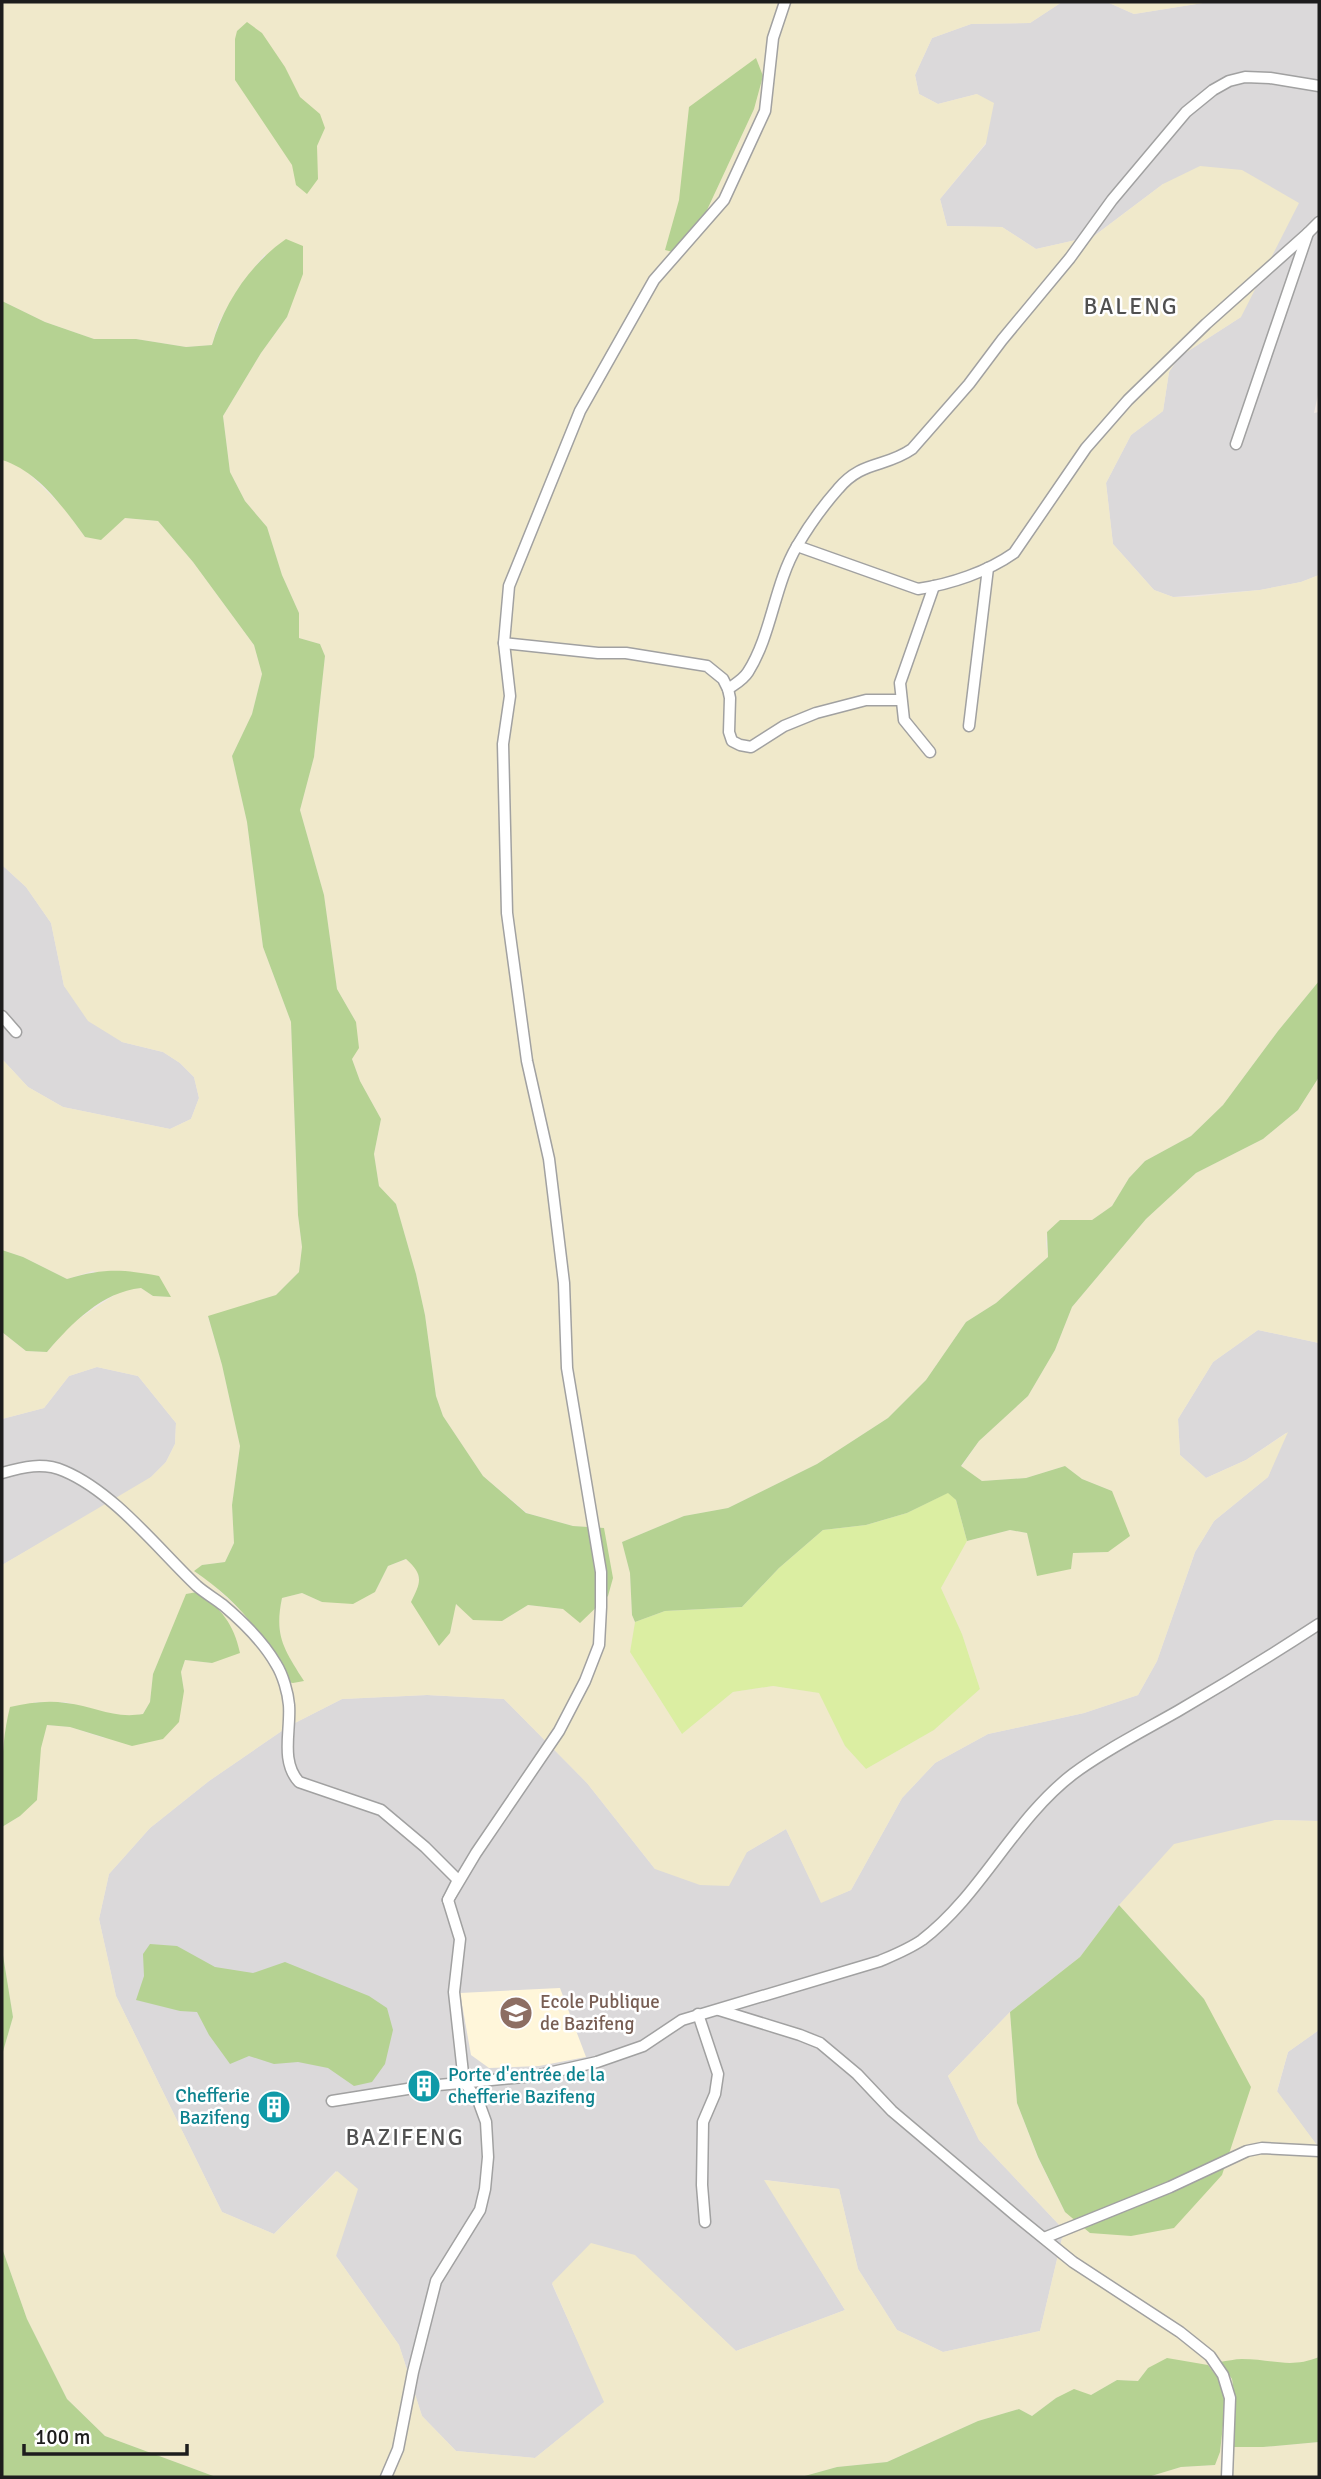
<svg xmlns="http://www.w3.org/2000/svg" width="1321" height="2479" font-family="Signika,sans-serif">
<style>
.residential{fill:#dbd9da}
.education{fill:#fff6da}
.farmland{fill:#f0e9cb}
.grass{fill:#dbeea2}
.forest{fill:#b5d292}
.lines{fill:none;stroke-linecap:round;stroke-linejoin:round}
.minor-casing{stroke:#a1a1a1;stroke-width:13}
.minor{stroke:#fff;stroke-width:10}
.labels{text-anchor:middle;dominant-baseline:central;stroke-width:5;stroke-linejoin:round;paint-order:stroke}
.education-label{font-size:19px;fill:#785e54;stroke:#fff;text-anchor:start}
.culture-label{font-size:19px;fill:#0d838f;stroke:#fff;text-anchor:start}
.quarter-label{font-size:23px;letter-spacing:2px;fill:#505050;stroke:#fff}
</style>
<rect width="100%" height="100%" fill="#efe7e1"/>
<g class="residential">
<polygon points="1062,2 1107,2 1134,14 1209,2 1319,2 1319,390 1314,413 1319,412 1319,575 1301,582 1260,590 1173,597 1154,590 1113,544 1106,483 1131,435 1163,411 1169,372 1179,357 1241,317 1163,184 1094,236 1036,249 1002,227 947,226 940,199 986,144 977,94 938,104 919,94 915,75 932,38 971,24 1030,23"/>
<polygon points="2,865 26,887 51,923 64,986 122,1042 163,1052 180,1063 194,1077 199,1098 191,1119 170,1129 63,1107 28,1087 2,1059"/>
<polygon points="1258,1330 1319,1343 1319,1821 1275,1820 1119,1905 1080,1957 1010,2012 948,2076 979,2140 1064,2230 1040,2331 943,2352 897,2330 858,2269 839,2189 765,2180 845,2310 736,2351 635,2256 552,2284 605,2402 535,2458 456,2451 422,2416 399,2345 336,2256 336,2171 274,2234 222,2212 116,1996 99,1919 109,1874 150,1828 209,1781 289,1726 342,1699 427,1695 504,1699 587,1783 655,1869 747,1852 786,1829 821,1902 851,1890 902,1798 935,1763 988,1734 1084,1713 1138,1695 1157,1661 1195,1552 1214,1521 1268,1477 1286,1433 1246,1460 1206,1478 1180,1455 1178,1419 1213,1362"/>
<polygon points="97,1367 138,1376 176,1423 175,1444 166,1462 151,1477 135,1489 2,1565 2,1419 44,1408 69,1376"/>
<polygon points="1319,2030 1319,2148 1277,2092 1288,2052"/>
</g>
<polygon class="education" points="560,1988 586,2057 539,2066 489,2068 471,2055 460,1993"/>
<g class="farmland">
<polygon points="2,2 1062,2 1030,23 971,24 932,38 915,75 919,94 938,104 977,94 994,103 986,143 940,199 947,226 1002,227 1036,249 1094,236 1163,184 1200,166 1242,170 1299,203 1241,317 1179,357 1169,372 1163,411 1131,435 1106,483 1113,544 1154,590 1173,597 1193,597 1260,590 1301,582 1319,575 1319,981 1278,1031 1223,1105 1191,1136 1145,1161 1129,1178 1112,1206 1092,1220 1060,1220 1047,1232 1046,1243 1048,1257 996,1303 966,1322 926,1380 888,1418 817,1464 728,1508 684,1516 622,1542 630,1573 632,1615 635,1622 630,1652 682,1734 733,1692 773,1686 820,1693 845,1746 866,1769 934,1730 980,1689 962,1634 941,1588 967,1541 1010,1530 1027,1533 1037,1575 1073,1553 1108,1552 1112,1491 1082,1479 1065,1466 1026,1478 982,1481 961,1467 979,1441 1028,1396 1055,1350 1072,1307 1146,1219 1196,1173 1263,1139 1298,1110 1319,1077 1319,1343 1258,1330 1213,1362 1178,1419 1180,1455 1206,1478 1246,1460 1288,1432 1268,1477 1214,1521 1195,1552 1157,1661 1138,1695 1084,1713 988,1734 935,1763 902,1798 851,1890 821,1903 786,1829 747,1852 729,1886 700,1885 655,1869 587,1783 504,1699 427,1695 342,1699 289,1726 209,1781 150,1828 109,1874 99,1919 116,1996 222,2212 274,2234 337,2171 358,2189 336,2256 399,2345 422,2416 456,2451 535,2458 604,2402 552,2283 591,2243 635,2255 736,2351 845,2310 764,2180 839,2189 858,2269 897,2330 943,2352 1040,2331 1064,2230 979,2140 948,2076 1010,2012 1017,2103 1038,2158 1065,2212 1204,1999 1119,1905 1174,1844 1275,1820 1319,1821 1319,2030 1288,2052 1277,2091 1319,2148 1319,2357 1304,2363 1284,2364 1241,2359 1221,2363 1232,2379 1235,2399 1232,2425 1232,2447 1263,2447 1319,2442 1319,2477 1148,2477 1181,2467 1215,2465 1226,2398 1208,2365 1193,2364 1148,2368 1138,2381 1117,2380 1091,2395 1056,2398 1032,2416 1019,2409 978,2421 887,2462 837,2467 801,2477 216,2477 105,2436 67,2399 27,2319 2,2248 2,2055 13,2017 2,1949 2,1827 20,1816 47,1725 70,1727 104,1738 184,1691 181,1672 185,1660 212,1663 214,1604 197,1592 187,1594 153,1674 150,1702 143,1714 124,1717 65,1702 35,1702 2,1759 2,1565 151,1477 166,1462 175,1444 176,1423 138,1376 97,1367 69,1376 44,1408 2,1419 2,1332 26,1351 47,1352 71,1324 122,1290 141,1288 153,1296 171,1297 93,1271 67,1279 23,1257 2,1250 2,1059 28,1087 63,1107 170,1129 191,1119 199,1098 194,1077 180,1063 163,1052 122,1042 88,1021 64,986 51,923 26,887 2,865 2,460 20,465 63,507 85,537 101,539 125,518 158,521 193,562 254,645 262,674 252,714 232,756 247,822 263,947 291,1022 298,1215 302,1247 299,1272 276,1295 208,1317 222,1365 240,1446 232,1505 234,1543 225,1562 202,1565 195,1572 210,1582 242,1612 259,1632 276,1661 293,1683 303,1680 282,1646 278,1618 282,1598 302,1593 322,1602 375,1592 388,1566 407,1559 417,1569 420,1584 450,1633 455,1604 502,1621 528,1605 563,1609 604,1528 573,1526 527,1513 483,1476 443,1416 436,1396 425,1315 416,1274 396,1204 379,1186 374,1154 381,1119 360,1081 352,1059 356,1022 337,989 324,895 300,810 314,757 325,656 320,644 299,638 299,613 282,575 267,527 245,501 230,472 223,416 261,353 287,317 265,254 239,287 218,324 212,345 186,347 136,339 94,339 45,322 2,301"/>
<polygon points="1107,2 1209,2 1134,14"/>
</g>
<polygon class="grass" points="949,1492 956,1500 967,1541 941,1588 962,1634 980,1689 934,1730 866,1769 845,1746 819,1693 773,1686 733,1692 682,1734 630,1652 635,1622 665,1611 742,1607 779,1568 823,1530 866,1525 907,1513"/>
<g class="forest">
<polygon points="247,22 262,33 285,67 300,97 320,114 325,128 317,146 318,179 307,194 296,185 292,165 235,80 235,39 237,31"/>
<polygon points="756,58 763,76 754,109 700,225 677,253 665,250 679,200 689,107"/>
<path d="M286,239L303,246V274L287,317L261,353L223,416L230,472L245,501L267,527L282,575L299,613V638L320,644L325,656L314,757L300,810L324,895L337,989L356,1022L359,1048L352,1059L360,1081L381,1119L374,1154L379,1186L396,1204L416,1274L425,1315L436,1396L443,1416L483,1476L526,1513L573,1526L604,1528L613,1578L608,1596L580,1623L563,1609L528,1605L502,1621L473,1620L456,1604L450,1633L439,1646L411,1602C421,1582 424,1575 406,1559L388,1566L375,1592L353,1604L322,1602L302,1593L282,1598C274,1636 284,1649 304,1681L293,1683L281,1681C268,1634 234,1598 194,1571L202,1565L225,1562L234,1543L232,1505L240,1446L222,1365L208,1316L276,1295L299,1272L302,1247L298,1215L291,1022L263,947L247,822L232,756L252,714L262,674L254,645L193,562L158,521L125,518L101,540L85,537C63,507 38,471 2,460V301L45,322L94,339H136L186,347L212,345C224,303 250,264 286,239Z"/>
<polygon points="1319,981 1319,1077 1298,1110 1263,1139 1196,1173 1146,1219 1072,1307 1055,1350 1028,1396 979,1441 961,1466 982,1481 1026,1478 1065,1466 1082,1479 1112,1491 1130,1536 1108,1552 1073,1553 1071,1569 1037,1576 1027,1533 1010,1530 967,1541 956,1500 948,1493 907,1513 866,1525 823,1530 779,1568 742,1607 665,1611 635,1622 632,1615 630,1573 622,1542 684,1516 728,1508 817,1464 888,1418 926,1380 966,1322 996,1303 1048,1257 1047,1232 1060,1220 1092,1220 1112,1206 1129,1178 1145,1161 1191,1136 1223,1105 1278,1031"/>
<path d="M2,1250L23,1257L67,1279C104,1268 122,1269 159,1276L171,1297L153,1296L141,1288C102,1292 72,1323 47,1352L26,1351L2,1332Z"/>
<path d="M197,1592C221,1608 234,1624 240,1653L212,1663L185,1660L181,1672L184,1691L179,1722L163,1739L132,1746L70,1727L47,1725L41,1748L37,1800L20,1816L2,1827C2,1787 0,1746 10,1707C28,1703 47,1700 66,1703C95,1706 112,1719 143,1714L150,1702L153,1674L186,1594Z"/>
<polygon points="1119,1905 1204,1999 1251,2087 1222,2175 1174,2228 1131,2236 1090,2233 1065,2212 1038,2157 1017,2103 1010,2012 1080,1957"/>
<polygon points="150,1944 177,1946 215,1967 253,1973 285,1962 369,1996 387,2008 393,2030 385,2064 372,2082 354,2086 328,2068 298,2062 274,2064 249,2056 230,2064 209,2035 197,2012 180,2011 136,2000 144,1976 143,1954"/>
<polygon points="2,1949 13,2017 2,2055"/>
<polygon points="2,2248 27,2319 67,2399 105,2436 216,2477 2,2477"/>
<path d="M1319,2357V2442L1263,2447H1232L1235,2399L1232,2379L1220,2362C1227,2361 1235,2359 1242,2359C1272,2359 1290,2369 1319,2357Z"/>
<polygon points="1167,2358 1208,2365 1220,2381 1226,2398 1220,2452 1215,2465 1181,2467 1148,2477 801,2477 837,2467 887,2462 978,2421 1019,2409 1032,2416 1056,2398 1074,2389 1091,2395 1117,2380 1138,2381 1148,2368"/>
</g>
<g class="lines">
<defs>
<g id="minor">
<polyline points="1236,444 1308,233 1319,222"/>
<path d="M797,546L918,589C951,584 987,572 1014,553L1086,448L1128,400L1206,324L1308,233"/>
<polyline points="504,643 598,653 626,653 707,666 723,679 728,689 730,698 729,732 732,741 740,745 751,747 784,726 816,713 866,700 900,700"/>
<path d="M728,689C735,684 743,680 748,672C772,634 774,585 797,546C808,527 823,506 838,489C862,460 885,468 912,449L969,384L1002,340L1070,258L1112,200L1186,112L1213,90L1229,81L1245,77L1270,78L1319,86"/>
<polyline points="969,726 988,568"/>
<polyline points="930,752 904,720 900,683 934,586"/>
<polyline points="2,1016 16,1032"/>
<path d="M2,1473C23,1467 43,1462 64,1471C114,1492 158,1549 197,1586C205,1593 214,1598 223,1605C242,1621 264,1643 276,1664C283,1675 288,1693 289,1705C291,1731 280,1761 299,1782L381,1810L425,1847L458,1880L448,1900L460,1939L454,1992L464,2082L478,2100L486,2122L488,2157L485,2189L480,2210L436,2281L413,2372L398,2449L386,2477"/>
<polyline points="448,1900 476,1853 559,1731 585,1681 599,1645 601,1607 601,1572 567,1368 564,1283 549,1159 527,1061 507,913 503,744 510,696 504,643 509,586 580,411 654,280 724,200 765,111 773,38 785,2"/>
<polyline points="719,2010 800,2035 820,2043 857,2074 892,2111 1015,2215 1073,2262 1180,2332 1210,2356 1223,2375 1230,2398 1227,2477"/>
<polyline points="698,2014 718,2074 715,2094 703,2122 702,2185 705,2222"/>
<path d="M428,2086L535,2076L597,2062L643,2046L682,2020L880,1961C894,1955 909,1949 922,1940C982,1894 1013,1820 1073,1774C1105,1750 1143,1731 1178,1711C1226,1683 1273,1654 1319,1624"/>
<polyline points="332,2101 420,2087"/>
<polyline points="1044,2238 1170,2187 1247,2151 1262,2148 1319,2151"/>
</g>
</defs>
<use href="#minor" class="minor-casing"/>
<use href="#minor" class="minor"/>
</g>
<defs>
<symbol id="school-disc" viewBox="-11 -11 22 22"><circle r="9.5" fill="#8d6e63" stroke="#fff"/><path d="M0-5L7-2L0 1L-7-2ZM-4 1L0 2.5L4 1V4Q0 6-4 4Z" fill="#fff"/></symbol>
<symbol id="building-disc" viewBox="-11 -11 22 22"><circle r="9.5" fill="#0f9aa8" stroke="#fff"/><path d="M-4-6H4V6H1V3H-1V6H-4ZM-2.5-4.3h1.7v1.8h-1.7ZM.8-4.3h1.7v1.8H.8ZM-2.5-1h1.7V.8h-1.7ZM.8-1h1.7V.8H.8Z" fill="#fff"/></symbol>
</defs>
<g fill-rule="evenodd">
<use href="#school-disc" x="497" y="1994" width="38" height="38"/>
<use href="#building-disc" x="405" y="2067" width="38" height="38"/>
<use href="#building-disc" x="255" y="2088" width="38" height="38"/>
</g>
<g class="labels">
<g class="education-label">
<text x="540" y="2002">Ecole Publique<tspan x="540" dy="22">de Bazifeng</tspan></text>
</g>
<g class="culture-label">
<text x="448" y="2075">Porte d'entrée de la<tspan x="448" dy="22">chefferie Bazifeng</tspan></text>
<text x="250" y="2096" text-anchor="end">Chefferie<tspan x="250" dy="22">Bazifeng</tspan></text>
</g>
<g class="quarter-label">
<text x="1131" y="306">BALENG</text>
<text x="405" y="2137">BAZIFENG</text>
</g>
</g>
<rect width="1321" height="2479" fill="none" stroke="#1d1d1d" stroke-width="7"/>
<path d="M24 2444v10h163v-10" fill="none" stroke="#1d1d1d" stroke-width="3.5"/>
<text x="35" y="2444" font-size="21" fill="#1d1d1d" stroke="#ffffff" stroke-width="5" paint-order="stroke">100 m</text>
</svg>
